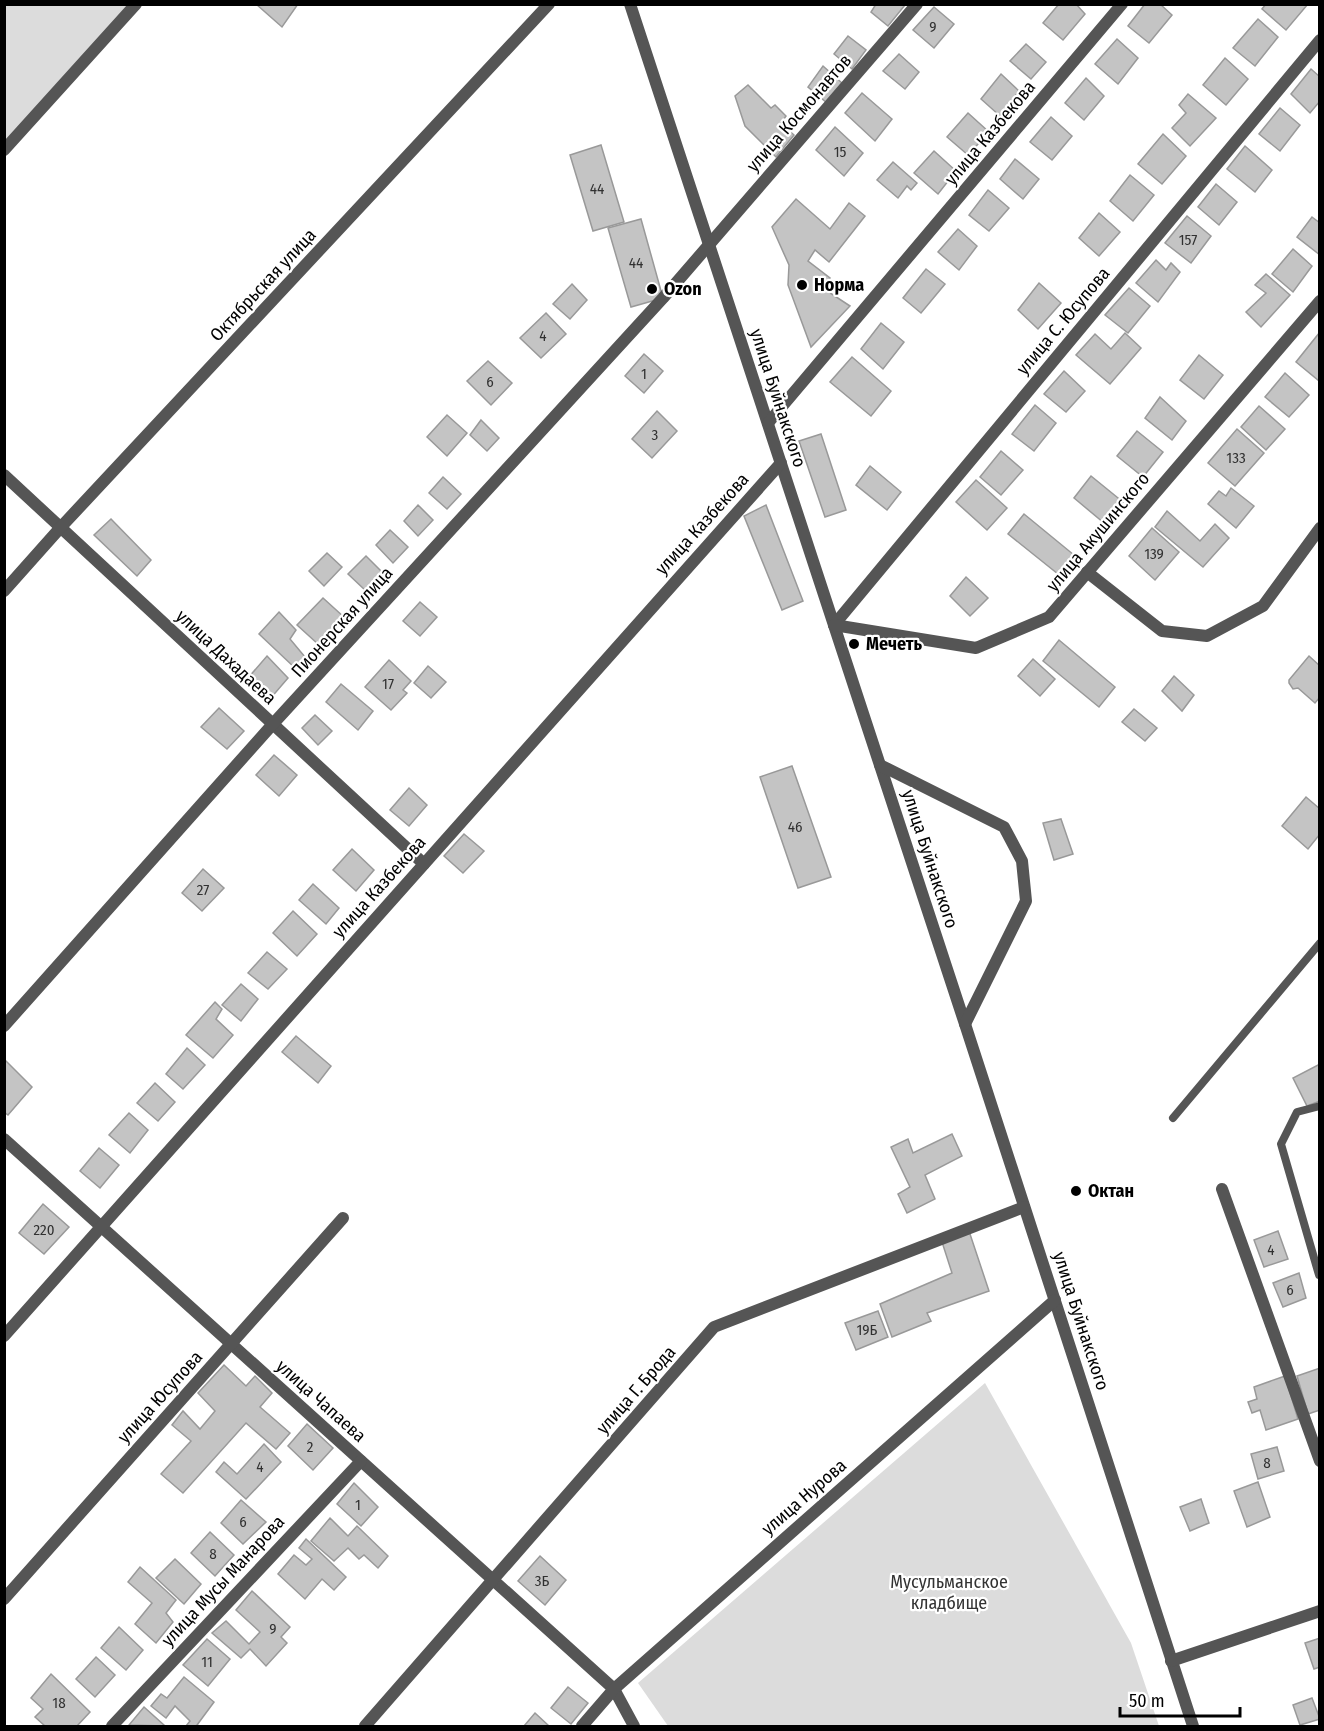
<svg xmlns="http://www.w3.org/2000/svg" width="1324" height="1731" font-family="'Fira Sans Condensed',sans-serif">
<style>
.green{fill:#dcdcdc}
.building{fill:#c4c4c4;stroke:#999;stroke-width:1.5}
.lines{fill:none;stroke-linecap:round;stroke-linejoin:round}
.service{stroke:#555;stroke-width:8}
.minor{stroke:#555;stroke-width:12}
.poi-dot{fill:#000;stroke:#fff;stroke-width:2}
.labels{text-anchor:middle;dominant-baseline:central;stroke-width:4.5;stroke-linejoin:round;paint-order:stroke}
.number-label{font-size:15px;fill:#313131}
.street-label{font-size:18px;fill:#000;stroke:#fff}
.poi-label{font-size:18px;font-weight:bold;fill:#000;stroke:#fff;text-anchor:start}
.park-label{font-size:18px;fill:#333;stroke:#fff}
</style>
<rect width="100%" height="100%" fill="#fff"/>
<g class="green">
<polygon points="5,5 130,5 135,9 5,156"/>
<polygon points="985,1383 1131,1643 1159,1726 668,1726 638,1683"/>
</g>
<g class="building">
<polygon points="256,4 298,4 282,27"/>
<polygon points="876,4 904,4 905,5 888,26 871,12"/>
<polygon points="1059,4 1076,4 1085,14 1063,40 1043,23"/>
<polygon points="1145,4 1160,4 1172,15 1149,43 1128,26"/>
<polygon points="1266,4 1308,4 1286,30 1262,9"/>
<polygon points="934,7 954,24 934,48 913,30"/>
<polygon points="1258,19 1278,37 1255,66 1233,48"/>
<polygon points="848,36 866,50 852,69 834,54"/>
<polygon points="1117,39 1138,58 1118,84 1095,64"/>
<polygon points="1026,44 1046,62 1031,79 1010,61"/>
<polygon points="899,54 919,72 905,89 883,71"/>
<polygon points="1225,58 1248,79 1226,105 1203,85"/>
<polygon points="823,66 842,83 827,103 808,87"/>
<polygon points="1311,69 1320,77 1320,101 1310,113 1291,94"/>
<polygon points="1001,74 1019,91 1000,116 981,99"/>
<polygon points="1086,78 1104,96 1084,120 1065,103"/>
<polygon points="748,85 771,108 775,105 786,116 781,123 794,135 776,157 745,126 735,96"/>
<polygon points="862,93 892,119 875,141 845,113"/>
<polygon points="1188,94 1216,118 1190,146 1172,128 1186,113 1179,105"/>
<polygon points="1280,108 1300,125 1280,151 1259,134"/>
<polygon points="968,113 989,132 968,155 947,137"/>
<polygon points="1051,117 1072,136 1052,160 1030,142"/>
<polygon points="835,127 863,153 844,176 816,150"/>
<polygon points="1163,134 1186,156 1162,184 1138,164"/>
<polygon points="601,145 624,222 593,231 570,155"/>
<polygon points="1245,146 1272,170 1255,192 1227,169"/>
<polygon points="934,151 956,171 938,194 914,173"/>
<polygon points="1015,159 1039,179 1023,199 1000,179"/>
<polygon points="893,162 917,183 911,190 907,186 898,198 877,180"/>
<polygon points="1130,175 1154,195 1133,221 1110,201"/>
<polygon points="1216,184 1237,202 1219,225 1198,207"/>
<polygon points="988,190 1009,208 989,231 969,215"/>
<polygon points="796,199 830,229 849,203 865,216 829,262 815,250 808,261 830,278 824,289 850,306 811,347 788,285 789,265 772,227"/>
<polygon points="1099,213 1120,232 1099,256 1079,238"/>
<polygon points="1187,216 1211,236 1191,263 1165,243"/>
<polygon points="1312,217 1320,223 1320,255 1297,237"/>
<polygon points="641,219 663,298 631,307 608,228"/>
<polygon points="958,229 977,246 959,270 938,252"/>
<polygon points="1293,249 1312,266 1293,292 1272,274"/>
<polygon points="1156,260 1166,270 1171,263 1180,272 1158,302 1136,283"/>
<polygon points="926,269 945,284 921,313 903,298"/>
<polygon points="1266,274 1290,295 1261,327 1246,312 1266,293 1255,285"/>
<polygon points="1039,283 1061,303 1038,329 1018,310"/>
<polygon points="572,284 587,300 570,319 553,304"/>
<polygon points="1129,288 1150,306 1128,333 1105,315"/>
<polygon points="546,313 566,334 541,358 520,338"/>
<polygon points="881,323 904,342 883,369 861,349"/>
<polygon points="1320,332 1320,379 1318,380 1296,362"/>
<polygon points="1125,333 1141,348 1110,384 1076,355 1095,334 1111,349"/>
<polygon points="644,354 663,371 644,393 625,376"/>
<polygon points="1199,355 1223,375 1204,399 1180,380"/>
<polygon points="852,357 891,391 871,416 830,382"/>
<polygon points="488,361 512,383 491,405 467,381"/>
<polygon points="1064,371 1085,391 1066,412 1044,394"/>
<polygon points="1285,373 1309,395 1289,417 1265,397"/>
<polygon points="1160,397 1186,421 1172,440 1145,418"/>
<polygon points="1035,405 1056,423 1034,451 1012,434"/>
<polygon points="1259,406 1285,429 1266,450 1241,427"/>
<polygon points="657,411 677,431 652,458 632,439"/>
<polygon points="447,415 467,433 447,456 427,437"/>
<polygon points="481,420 499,438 487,451 470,435"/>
<polygon points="1237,429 1264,453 1235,486 1208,463"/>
<polygon points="1137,431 1163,452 1143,477 1117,456"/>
<polygon points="821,434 846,510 825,517 799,441"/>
<polygon points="1001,451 1023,470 1001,495 980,477"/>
<polygon points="870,466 901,492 887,510 856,485"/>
<polygon points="1091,476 1123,502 1104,523 1074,498"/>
<polygon points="443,477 461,494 447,509 429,493"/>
<polygon points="976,480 1007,508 987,530 956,502"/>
<polygon points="1231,488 1254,506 1236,528 1208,504 1219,491 1226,496"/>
<polygon points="418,505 433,520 418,536 404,521"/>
<polygon points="766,505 803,601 782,610 744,516"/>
<polygon points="1167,511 1200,541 1215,524 1229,538 1203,567 1155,527"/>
<polygon points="1024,514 1074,555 1058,574 1008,534"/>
<polygon points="111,519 151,560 137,576 94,535"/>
<polygon points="1152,528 1179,552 1155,580 1129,556"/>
<polygon points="390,530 408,547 393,563 376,545"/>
<polygon points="327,553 342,567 324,586 309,571"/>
<polygon points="366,556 383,573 366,591 348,574"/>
<polygon points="966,577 988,598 970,616 950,596"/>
<polygon points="323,598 345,618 319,645 297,625"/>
<polygon points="420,602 437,617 420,636 403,621"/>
<polygon points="279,612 296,630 290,639 305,657 295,668 259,634"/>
<polygon points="1059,640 1115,687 1099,707 1043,661"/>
<polygon points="267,656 288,678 270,699 248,678"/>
<polygon points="1309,656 1320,666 1320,697 1315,703 1298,688 1293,689 1289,683 1289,680"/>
<polygon points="1033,659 1055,679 1040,696 1018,676"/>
<polygon points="389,660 411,681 403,690 407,693 391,710 365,687"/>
<polygon points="428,666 446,682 431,698 414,683"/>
<polygon points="1174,676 1194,695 1182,711 1162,691"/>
<polygon points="341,684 373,711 358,730 326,702"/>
<polygon points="219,708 244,731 227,749 201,727"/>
<polygon points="1134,709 1157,728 1145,741 1122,722"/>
<polygon points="315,715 332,731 318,745 302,728"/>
<polygon points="274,755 297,775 279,796 256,775"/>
<polygon points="792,766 831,877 798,888 760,777"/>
<polygon points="409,788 427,805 409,826 390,810"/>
<polygon points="1306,797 1320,809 1320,834 1308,849 1282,826"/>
<polygon points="1061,819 1073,854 1054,860 1043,823"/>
<polygon points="464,834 484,851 463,873 444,856"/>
<polygon points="352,849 374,870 356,891 333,870"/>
<polygon points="203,869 224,888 202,911 182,893"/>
<polygon points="313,884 339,908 326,924 299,900"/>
<polygon points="293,911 317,934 297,956 273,933"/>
<polygon points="267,952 287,969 268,989 248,973"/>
<polygon points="241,984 258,999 241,1021 222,1005"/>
<polygon points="215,1002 222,1009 216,1019 233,1035 213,1058 186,1035"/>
<polygon points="296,1036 331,1066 318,1083 282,1052"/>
<polygon points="187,1048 205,1065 183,1089 166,1074"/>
<polygon points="4,1059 32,1087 8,1115 4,1112"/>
<polygon points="1320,1064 1320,1101 1307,1106 1293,1078"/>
<polygon points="155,1083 175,1102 158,1121 137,1103"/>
<polygon points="129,1113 148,1130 130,1153 109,1135"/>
<polygon points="952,1134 962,1156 925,1175 935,1199 907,1213 898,1194 910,1187 891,1147 908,1139 913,1153"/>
<polygon points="99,1148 119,1165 100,1188 80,1171"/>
<polygon points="43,1204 69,1227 44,1254 19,1233"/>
<polygon points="969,1231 989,1291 927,1313 931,1321 892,1337 880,1304 952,1273 942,1242"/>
<polygon points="1278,1231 1288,1259 1264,1267 1254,1240"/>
<polygon points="1299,1273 1306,1298 1283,1307 1273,1283"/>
<polygon points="878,1311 888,1337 856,1350 845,1323"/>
<polygon points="224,1365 246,1386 255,1376 272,1393 260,1407 290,1433 276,1449 246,1423 183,1493 161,1474 191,1441 172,1425 183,1411 200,1429 215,1411 198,1393"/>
<polygon points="1320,1368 1320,1410 1308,1414 1297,1376"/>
<polygon points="1285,1376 1298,1419 1266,1430 1260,1410 1252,1413 1248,1402 1257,1399 1254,1387"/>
<polygon points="307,1424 333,1448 313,1470 288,1446"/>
<polygon points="264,1444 281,1462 246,1499 216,1472 224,1462 237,1474"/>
<polygon points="1277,1447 1284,1471 1258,1479 1251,1454"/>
<polygon points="1258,1482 1270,1517 1247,1527 1234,1491"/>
<polygon points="354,1483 378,1507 361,1526 337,1504"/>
<polygon points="1201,1499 1209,1523 1190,1531 1180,1507"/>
<polygon points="241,1500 266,1522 243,1544 221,1523"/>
<polygon points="330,1518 348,1536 357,1526 388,1556 378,1568 364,1555 359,1559 348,1548 334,1561 311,1541"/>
<polygon points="210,1532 234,1555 215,1576 191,1553"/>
<polygon points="306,1539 346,1577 334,1590 322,1579 305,1599 278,1574 294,1555 306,1565 312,1559 299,1548"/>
<polygon points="540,1556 566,1580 545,1605 518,1581"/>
<polygon points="175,1559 201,1584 184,1604 156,1578"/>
<polygon points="140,1567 176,1600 166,1613 173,1622 156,1643 135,1624 152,1603 128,1582"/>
<polygon points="252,1591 290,1627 281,1637 287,1643 266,1666 250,1649 241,1658 212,1633 226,1621 249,1644 260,1632 236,1610"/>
<polygon points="119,1627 143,1650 126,1670 101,1648"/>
<polygon points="1320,1638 1320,1667 1314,1669 1305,1643"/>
<polygon points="207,1639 230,1659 208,1686 183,1665"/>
<polygon points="96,1657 115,1675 95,1697 76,1679"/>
<polygon points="51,1674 90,1712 77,1726 45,1726 35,1717 43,1709 31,1698"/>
<polygon points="184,1677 214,1702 197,1725 199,1726 186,1726 190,1721 175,1706 166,1718 151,1706 161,1694 167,1698"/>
<polygon points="568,1687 588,1703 571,1724 551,1708"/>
<polygon points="1312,1698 1320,1719 1300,1725 1293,1705"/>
<polygon points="144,1707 165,1726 129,1725"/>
<polygon points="535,1713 549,1726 524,1726"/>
</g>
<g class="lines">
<g class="service">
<polyline points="1173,1118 1320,943"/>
<polyline points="1319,1275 1281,1144 1297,1112 1320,1106"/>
</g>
<g class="minor">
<polyline points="630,4 965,1024 1193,1726"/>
<polyline points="4,150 136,4"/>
<polyline points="768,423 1122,4"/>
<polyline points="4,475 424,864"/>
<polyline points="1087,572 1162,631 1207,636 1263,606 1320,528"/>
<polyline points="4,591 61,527 549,4"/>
<polyline points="834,625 1320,40"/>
<polyline points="834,625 976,648 1049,617 1320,301"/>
<polyline points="880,765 1004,827 1022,861 1026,901 965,1024"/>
<polyline points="4,1026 272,725 663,298 917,4"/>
<polyline points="4,1139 614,1689 634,1726"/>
<polyline points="1222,1189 1320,1461"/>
<polyline points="4,1336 781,463"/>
<polyline points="4,1599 343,1218"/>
<polyline points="1171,1661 1320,1611"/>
<polyline points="112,1726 361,1461"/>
<polyline points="365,1726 714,1327 1024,1207"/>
<polyline points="582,1726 614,1689 1055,1300"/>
</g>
</g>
<g class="poi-dot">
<circle cx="802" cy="285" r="6"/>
<circle cx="652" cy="289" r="6"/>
<circle cx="854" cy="644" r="6"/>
<circle cx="1076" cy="1191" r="6"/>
</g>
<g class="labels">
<g class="number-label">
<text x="933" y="27">9</text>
<text x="840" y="152">15</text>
<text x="597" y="189">44</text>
<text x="1188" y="240">157</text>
<text x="636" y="263">44</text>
<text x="543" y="336">4</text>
<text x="644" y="374">1</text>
<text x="490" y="382">6</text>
<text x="655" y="435">3</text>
<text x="1236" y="458">133</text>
<text x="1154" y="554">139</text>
<text x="388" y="684">17</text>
<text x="795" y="827">46</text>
<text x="203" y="890">27</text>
<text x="44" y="1230">220</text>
<text x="1271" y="1250">4</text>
<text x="1290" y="1290">6</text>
<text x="867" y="1330">19Б</text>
<text x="310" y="1447">2</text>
<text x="1267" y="1463">8</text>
<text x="260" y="1467">4</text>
<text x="358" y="1505">1</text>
<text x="243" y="1522">6</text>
<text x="213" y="1554">8</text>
<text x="542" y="1581">3Б</text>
<text x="273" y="1629">9</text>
<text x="207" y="1662">11</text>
<text x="59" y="1703">18</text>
</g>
<g class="street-label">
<text transform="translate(799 113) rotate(-49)">улица Космонавтов</text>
<text transform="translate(990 133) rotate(-50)">улица Казбекова</text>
<text transform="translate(263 285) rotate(-47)">Октябрьская улица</text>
<text transform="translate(1063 321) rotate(-50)">улица С. Юсупова</text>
<text transform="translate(778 398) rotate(72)">улица Буйнакского</text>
<text transform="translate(702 524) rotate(-48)">улица Казбекова</text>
<text transform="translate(1098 532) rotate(-50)">улица Акушинского</text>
<text transform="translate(342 622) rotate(-48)">Пионерская улица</text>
<text transform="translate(226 657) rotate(43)">улица Дахадаева</text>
<text transform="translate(930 859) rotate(72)">улица Буйнакского</text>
<text transform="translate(379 887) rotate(-48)">улица Казбекова</text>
<text transform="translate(1081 1321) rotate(72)">улица Буйнакского</text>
<text transform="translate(636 1390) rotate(-49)">улица Г. Брода</text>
<text transform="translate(160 1397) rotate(-48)">улица Юсупова</text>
<text transform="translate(321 1401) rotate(42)">улица Чапаева</text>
<text transform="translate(804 1497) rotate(-41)">улица Нурова</text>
<text transform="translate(223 1581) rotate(-47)">улица Мусы Манарова</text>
</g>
<g class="poi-label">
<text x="814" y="285">Норма</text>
<text x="664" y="289">Ozon</text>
<text x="866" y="644">Мечеть</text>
<text x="1088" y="1191">Октан</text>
</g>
<g class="park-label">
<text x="949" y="1582">Мусульманское<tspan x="949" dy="21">кладбище</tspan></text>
</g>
</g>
<rect width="1324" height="1731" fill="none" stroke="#000000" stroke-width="12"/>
<path d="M1120 1707v9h120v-9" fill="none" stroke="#000000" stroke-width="3"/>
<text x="1129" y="1707" font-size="18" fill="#000000" stroke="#ffffff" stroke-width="4.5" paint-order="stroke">50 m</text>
</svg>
